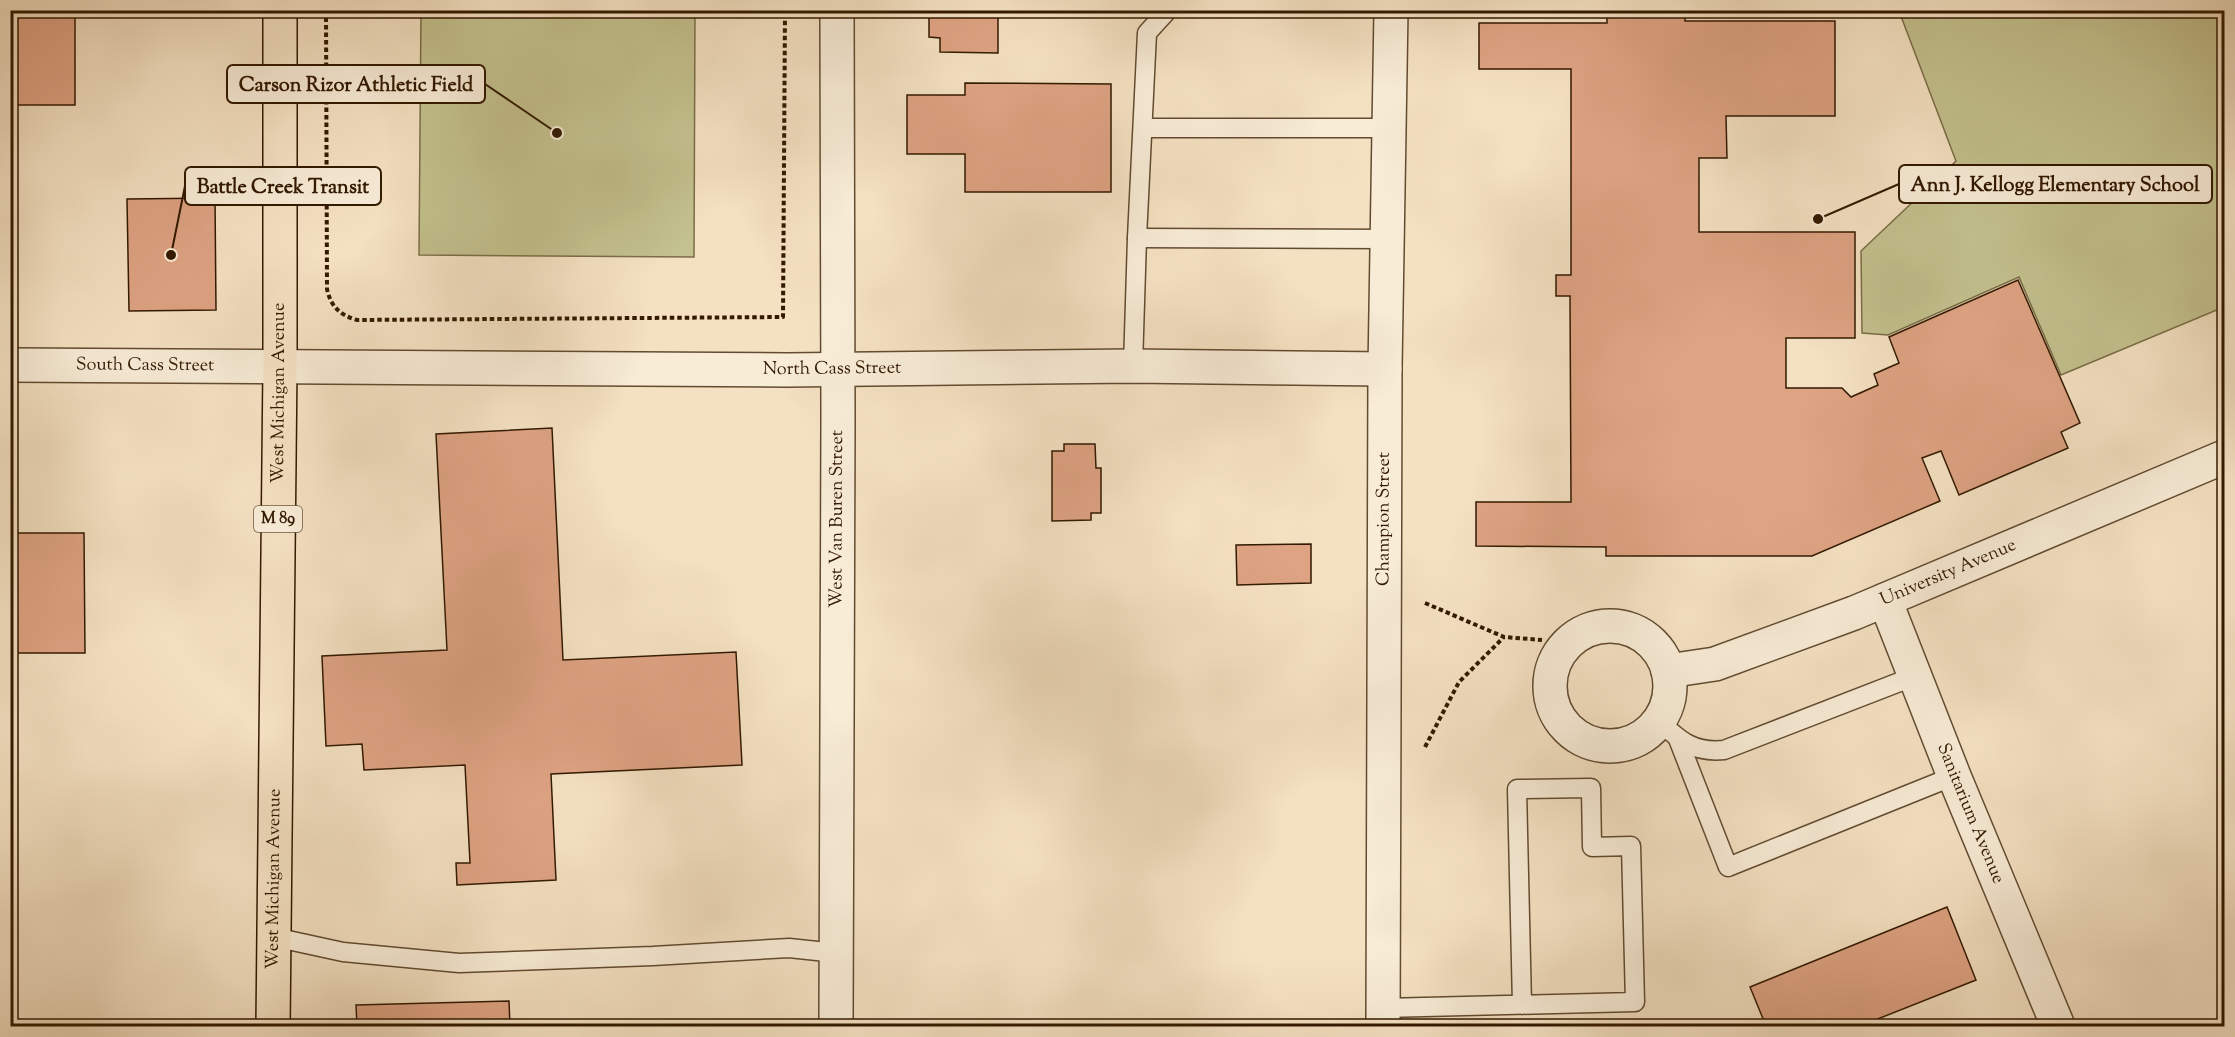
<svg xmlns="http://www.w3.org/2000/svg" width="2235" height="1037" font-family="'Sorts Mill Goudy',serif">
<style>
.green{fill:#c3c18e;stroke:#7a6d47;stroke-width:1.5}
.building{fill:#dea383;stroke:#321900;stroke-width:1.5}
.lines{fill:none;stroke-linecap:round;stroke-linejoin:round}
.service-casing{stroke:#624b30;stroke-width:21}
.minor-casing{stroke:#624b30;stroke-width:36}
.trunk-casing{stroke:#321900;stroke-width:36}
.path{stroke:#321900;stroke-width:4;stroke-dasharray:4.5 3;stroke-linecap:butt}
.service{stroke:#f8ecd7;stroke-width:18}
.minor{stroke:#f8ecd7;stroke-width:33}
.trunk{stroke:#f4e1c2;stroke-width:33}
.labels{text-anchor:middle;dominant-baseline:central;stroke-width:4.5;stroke-linejoin:round;paint-order:stroke}
.shield{fill:#f8ecd7;stroke:#6d5840;stroke-width:1.5}
.shield-label{font-size:16px;font-weight:bold;fill:#321900}
.street-label{font-size:18px;fill:#321900;stroke:#f8ecd7}
.leader{fill:none;stroke:#321900;stroke-width:2}
.callout-dot{fill:#321900;stroke:#f8ecd7;stroke-width:2}
.callout{fill:#f8ecd7;stroke:#321900;stroke-width:2}
.callout-label{font-size:20px;text-anchor:middle;font-weight:bold;fill:#321900}
</style>
<rect width="100%" height="100%" fill="#f4e1c2"/>
<filter id="stains"><feTurbulence type="fractalNoise" baseFrequency=".00333" numOctaves="4"/><feColorMatrix values="0 0 0 0 .2 0 0 0 0 .09 0 0 0 0 .02 0 0 0 .5 -.17"/></filter>
<radialGradient id="worn" r=".72"><stop offset=".6" stop-color="#630" stop-opacity="0"/><stop offset="1" stop-color="#630" stop-opacity=".3"/></radialGradient>
<g class="green">
<polygon points="421,11 695,11 694,257 419,255"/>
<polygon points="1899,11 2224,11 2224,307 2061,375 2019,277 1888,335 1862,333 1861,251 1956,161"/>
</g>
<g class="building">
<rect x="10" y="10" width="65" height="95"/>
<polygon points="929,10 998,10 998,53 940,52 940,38 929,37"/>
<polygon points="1607,12 1685,12 1685,21 1835,21 1835,116 1726,116 1727,158 1699,158 1699,232 1855,232 1855,338 1786,338 1786,388 1842,388 1851,397 1878,385 1874,374 1899,363 1889,337 2018,280 2080,423 2061,432 2068,448 1959,495 1941,451 1922,458 1940,501 1812,556 1606,556 1606,547 1476,546 1476,502 1571,502 1570,296 1556,296 1556,275 1571,275 1571,69 1479,69 1479,23 1607,23"/>
<polygon points="965,83 1111,84 1111,192 965,192 965,154 907,154 907,95 965,95"/>
<polygon points="215,198 216,310 129,311 127,199"/>
<polygon points="552,428 563,660 736,652 742,765 551,774 556,880 457,885 456,863 470,863 465,765 364,770 362,744 326,746 322,656 447,650 436,434"/>
<polygon points="1064,444 1095,444 1096,468 1101,468 1101,513 1091,513 1091,520 1052,521 1052,451 1064,451"/>
<polygon points="10,533 84,533 85,653 10,653"/>
<polygon points="1311,544 1311,583 1237,585 1236,545"/>
<polygon points="10,758 12,758 10,810"/>
<polygon points="1947,907 1976,980 1860,1026 1766,1026 1750,987"/>
<polygon points="509,1001 510,1026 357,1026 356,1005"/>
</g>
<g class="lines">
<defs>
<g id="service">
<polyline points="1143,128 1390,128"/>
<polyline points="1137,238 1388,239"/>
<polyline points="1133,366 1137,238 1147,33 1168,10"/>
<path d="M1659,721C1680,741 1694,753 1724,750L1915,676"/>
<polyline points="1678,739 1728,867 1954,776"/>
<polyline points="274,937 343,952 459,963 653,956 789,948 836,953"/>
<polyline points="1383,1008 1635,1002 1631,846 1592,847 1591,788 1517,789 1522,1005"/>
</g>
<g id="minor">
<path id="s1" d="M10,365L787,370L1133,366L1385,369"/>
<path id="s2" d="M1885,600L1954,776L2058,1026"/>
<circle cx="1610" cy="686" r="60"/>
<path id="s3" d="M1668,671L1715,664L1854,613L2224,457"/>
<path id="s4" d="M836,1026L838,420L837,10"/>
<path id="s5" d="M1383,1026L1385,369L1391,10"/>
</g>
<g id="trunk">
<path id="s6" d="M273,1026L280,366V10"/>
</g>
</defs>
<use href="#service" class="service-casing"/>
<use href="#minor" class="minor-casing"/>
<use href="#trunk" class="trunk-casing"/>
<g class="path">
<path d="M326,10L327,289C331,307 340,315 357,320L783,317L785,10"/>
<polyline points="1425,603 1504,637 1542,640"/>
<polyline points="1425,747 1459,682 1504,637"/>
</g>
<use href="#service" class="service"/>
<use href="#minor" class="minor"/>
<use href="#trunk" class="trunk"/>
</g>
<g class="labels">
<rect class="shield" x="254" y="506" width="48" height="26" rx="4.5"/>
<g class="shield-label">
<text x="278" y="519">M 89</text>
</g>
<g class="street-label">
<text stroke="none"><textPath href="#s1" startOffset="135">South Cass Street</textPath></text>
<text stroke="none"><textPath href="#s1" startOffset="822">North Cass Street</textPath></text>
<text stroke="none"><textPath href="#s6" startOffset="633">West Michigan Avenue</textPath></text>
<text stroke="none"><textPath href="#s4" startOffset="507">West Van Buren Street</textPath></text>
<text stroke="none"><textPath href="#s5" startOffset="507">Champion Street</textPath></text>
<text stroke="none"><textPath href="#s3" startOffset="298">University Avenue</textPath></text>
<text stroke="none"><textPath href="#s2" startOffset="230">Sanitarium Avenue</textPath></text>
<text stroke="none"><textPath href="#s6" startOffset="147">West Michigan Avenue</textPath></text>
</g>
</g>
<path class="leader" d="M557 133L485 84M1818 219L1899 184M171 255L185 186"/>
<g class="callout-dot">
<circle cx="557" cy="133" r="6"/>
<circle cx="1818" cy="219" r="6"/>
<circle cx="171" cy="255" r="6"/>
</g>
<g class="callout">
<rect x="227" y="65" width="258" height="38" rx="6"/>
<rect x="1899" y="165" width="313" height="38" rx="6"/>
<rect x="185" y="167" width="196" height="38" rx="6"/>
</g>
<g class="callout-label">
<text x="356" y="91">Carson Rizor Athletic Field</text>
<text x="2055" y="191">Ann J. Kellogg Elementary School</text>
<text x="283" y="193">Battle Creek Transit</text>
</g>
<rect width="2235" height="1037" fill="none" stroke="#f4e1c2" stroke-width="36"/>
<rect x="12" y="12" width="2211" height="1013" fill="none" stroke="#321900" stroke-width="3"/>
<rect x="18" y="18" width="2199" height="1001" fill="none" stroke="#321900" stroke-width="1.5"/>
<rect width="100%" height="100%" filter="url(#stains)"/>
<rect width="100%" height="100%" fill="url(#worn)"/>
</svg>
